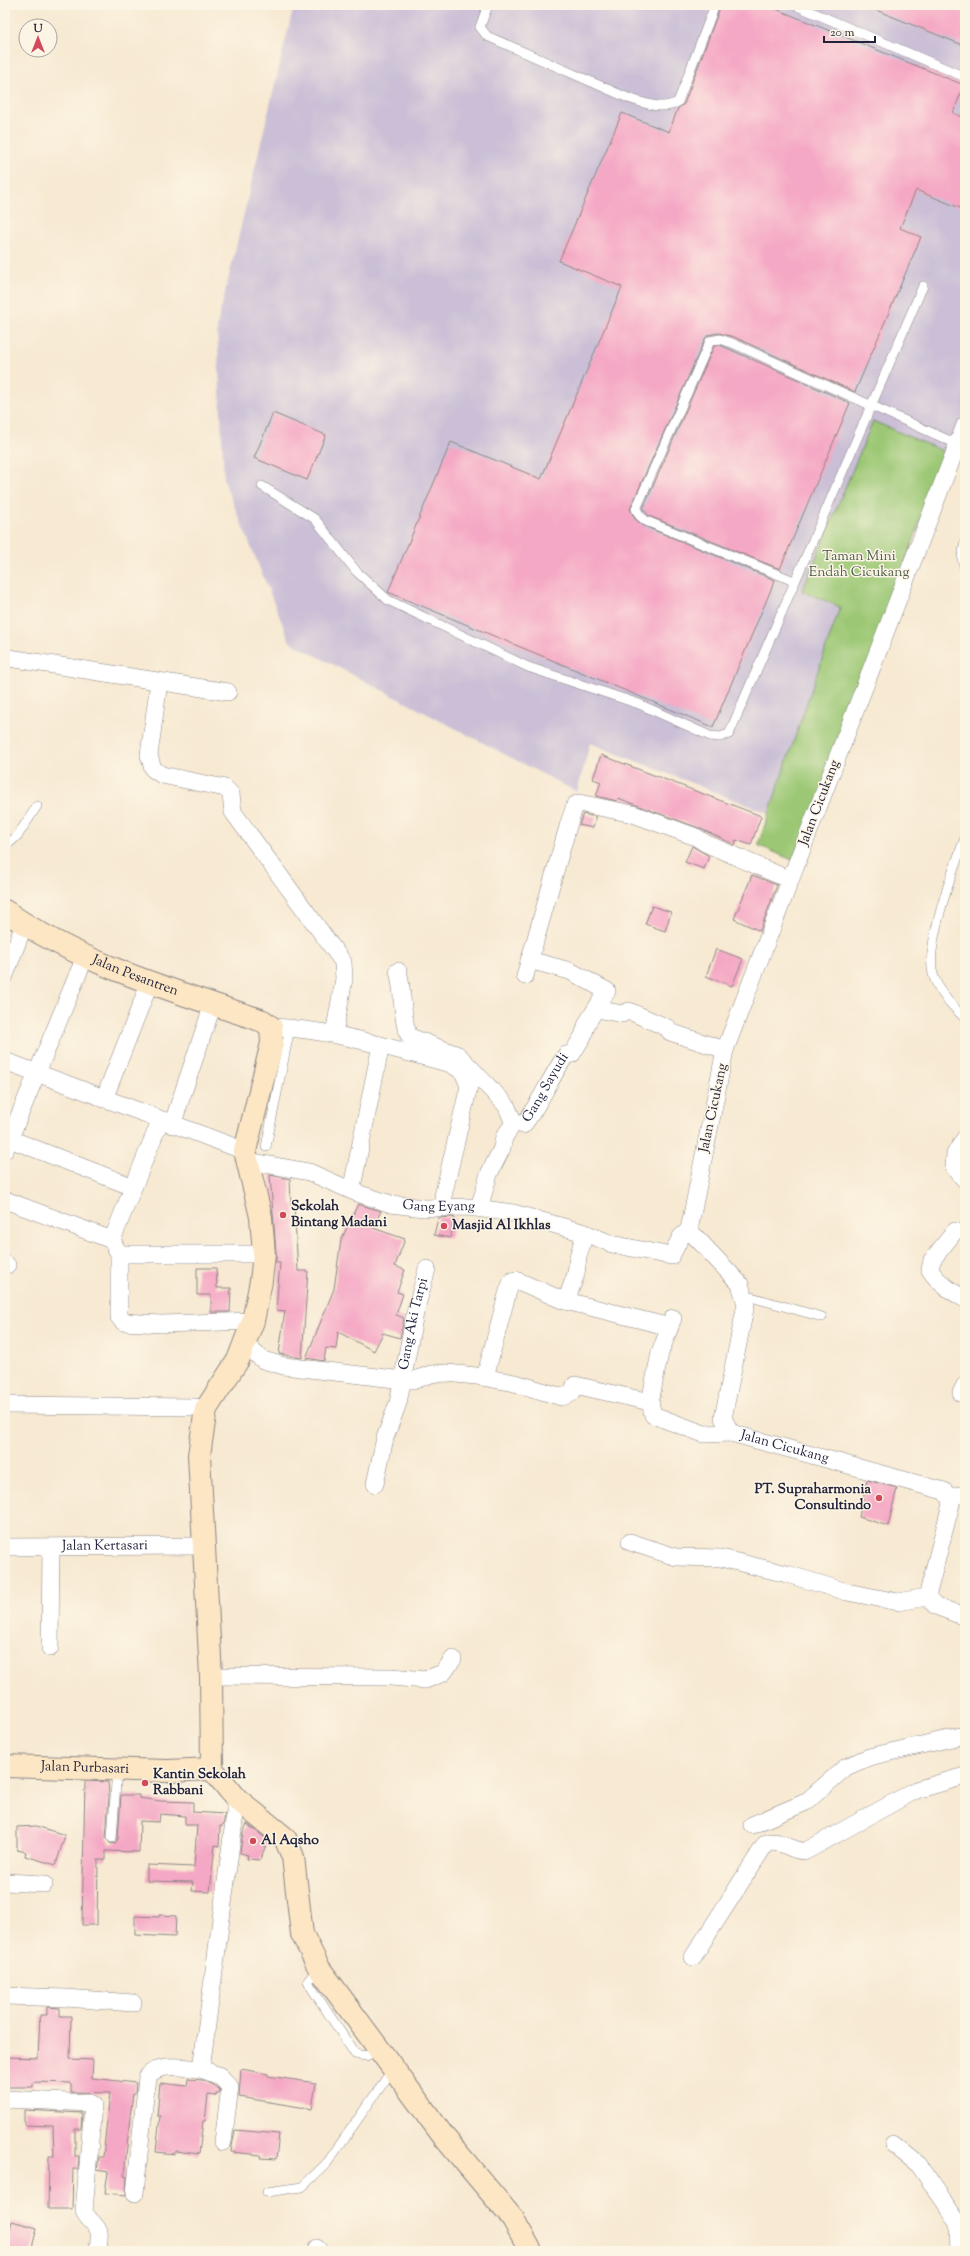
<svg xmlns="http://www.w3.org/2000/svg" width="970" height="2256" font-family="'Sorts Mill Goudy',serif">
<style>
.industrial{fill:#cabfd6}
.green{fill:#9cc875;stroke:#5f7558}
.building{fill:#f5a8c5}
.lines{fill:none;stroke-linecap:round;stroke-linejoin:round}
.lane-casing{stroke:#8c8686;stroke-width:10}
.street-casing{stroke:#8c8686;stroke-width:18}
.secondary-casing{stroke:#8c8686;stroke-width:24}
.lane{stroke:#fff;stroke-width:9}
.street{stroke:#fff;stroke-width:17}
.secondary{stroke:#fce6c4;stroke-width:22}
.poi-dot{fill:#d1495b;stroke:#fcf5e5;stroke-width:1.5}
.labels{text-anchor:middle;dominant-baseline:central;stroke-width:3;stroke-linejoin:round;paint-order:stroke}
.park-label{font-size:14px;fill:#4d5c4f;stroke:#fcf5e5}
.street-label{font-size:14px;fill:#22223b;stroke:#fcf5e5}
.poi-label{font-size:14px;font-weight:bold;fill:#22223b;stroke:#fcf5e5;text-anchor:start}
</style>
<rect width="100%" height="100%" fill="#fcf5e5"/>
<filter id="ink" filterUnits="userSpaceOnUse"><feTurbulence type="fractalNoise" baseFrequency=".025" numOctaves="2"/><feDisplacementMap in="SourceGraphic" scale="8" xChannelSelector="R" yChannelSelector="G"/><feConvolveMatrix kernelMatrix="1 2 1 2 8 2 1 2 1" color-interpolation-filters="sRGB"/></filter>
<filter id="wash" filterUnits="userSpaceOnUse"><feTurbulence type="fractalNoise" baseFrequency=".012" numOctaves="4" result="noise"/><feDisplacementMap in="SourceGraphic" scale="16" xChannelSelector="R" yChannelSelector="G"/><feGaussianBlur stdDeviation="0.9" result="paint"/><feColorMatrix in="noise" values="0 0 0 0 0 0 0 0 0 0 0 0 0 0 0 0 0 1.4 0 .05"/><feComposite in="paint" operator="in"/></filter>
<g filter="url(#wash)">
<rect width="100%" height="100%" fill="#f7e9d2"/>
<polygon class="industrial" points="294,5 965,5 965,412 837,736 804,724 768,813 590,743 577,792 290,642 224,481 217,326"/>
<polygon class="green" points="873,421 945,452 799,863 758,845 840,607 802,591"/>
<g id="blocks">
<g class="building">
<polygon points="721,5 766,5 964,85 953,113 965,118 965,210 916,190 900,228 921,237 855,392 734,337 719,333 708,335 705,339 630,509 635,519 644,526 775,580 713,727 388,592 451,442 541,479 622,287 559,261 622,113 669,132 678,108 684,104"/>
<polygon points="965,5 965,46 866,6 866,5"/>
<polygon points="720,345 850,403 780,569 649,516 643,509 714,346"/>
<polygon points="273,413 326,435 307,480 254,458"/>
<polygon points="601,755 761,816 751,845 736,840 735,845 699,828 636,805 618,798 617,801 596,796 601,782 593,779"/>
<polygon points="583,814 596,817 593,828 579,825"/>
<polygon points="692,846 709,856 704,869 685,862"/>
<polygon points="752,875 777,885 760,931 734,919"/>
<polygon points="652,906 671,912 665,931 645,924"/>
<polygon points="716,949 743,959 732,986 706,976"/>
<polygon points="270,1175 290,1179 291,1204 294,1204 298,1271 308,1271 302,1358 279,1354 285,1311 276,1310 280,1263 276,1263 276,1253"/>
<polygon points="358,1204 381,1211 373,1228 405,1239 395,1266 405,1270 397,1292 403,1294 396,1315 404,1318 400,1338 383,1333 374,1351 338,1332 336,1349 326,1348 324,1361 306,1358 334,1289 341,1240"/>
<polygon points="452,1217 455,1218 450,1238 434,1235 438,1218"/>
<polygon points="197,1268 216,1268 217,1288 231,1288 230,1312 211,1312 211,1295 197,1295"/>
<polygon points="867,1480 897,1488 888,1526 859,1517"/>
<polygon points="85,1781 108,1782 109,1795 106,1838 111,1844 115,1843 118,1839 121,1795 139,1795 139,1798 160,1801 193,1802 193,1812 225,1814 223,1826 220,1826 219,1846 215,1845 210,1892 192,1891 193,1882 147,1881 147,1865 194,1867 197,1825 185,1825 185,1816 160,1814 159,1822 140,1821 139,1852 106,1851 106,1860 98,1860 97,1925 82,1925"/>
<polygon points="247,1824 268,1840 260,1860 247,1859 248,1855 240,1853 243,1832"/>
<polygon points="36,1826 65,1835 56,1865 25,1856 26,1852 17,1850 17,1827"/>
<polygon points="159,1915 176,1916 175,1937 135,1935 135,1916 159,1917"/>
<polygon points="47,2007 60,2008 60,2016 71,2016 70,2059 93,2060 92,2078 136,2083 135,2094 133,2094 130,2117 124,2176 127,2177 126,2195 105,2193 108,2172 97,2170 99,2157 103,2157 110,2093 71,2092 71,2083 33,2082 33,2087 5,2087 5,2057 38,2058 40,2015 47,2015"/>
<polygon points="241,2069 268,2074 268,2076 316,2083 312,2109 239,2097"/>
<polygon points="188,2079 203,2080 214,2085 220,2090 219,2094 216,2094 216,2096 208,2095 205,2121 203,2121 199,2154 176,2151 175,2154 156,2152 160,2116 157,2116 160,2083 187,2086"/>
<polygon points="24,2110 82,2113 81,2129 75,2129 75,2156 79,2156 78,2169 73,2169 72,2209 48,2209 49,2156 54,2156 53,2126 24,2125"/>
<polygon points="235,2130 279,2134 276,2159 260,2158 261,2155 231,2152"/>
<polygon points="12,2221 37,2228 31,2251 5,2251"/>
</g>
</g>
</g>
<g filter="url(#ink)">
<use href="#blocks" fill-opacity="0" stroke="#8c8686" stroke-width="1"/>
<g class="lines">
<defs>
<g id="lane">
<path d="M488,5L480,27L487,36L628,98C645,103 662,111 678,102L715,5"/>
<polyline points="795,5 965,77"/>
<polyline points="262,486 315,519 356,571 388,600 528,667 639,704 710,736 720,737 729,734 923,286"/>
<polyline points="965,542 962,558 965,569"/>
<polyline points="794,581 646,521 640,516 636,509 710,341 720,339 732,343 957,444"/>
<path d="M965,838C954,867 925,946 933,974C938,992 952,1006 965,1018"/>
<polyline points="5,847 18,835 37,806"/>
<polyline points="266,1147 290,1028"/>
<polyline points="744,1295 822,1317"/>
<polyline points="112,1838 117,1769"/>
<polyline points="319,1968 308,1981 311,1987 355,2054 366,2056 378,2050"/>
<polyline points="267,2192 302,2187 327,2163 393,2069"/>
</g>
<g id="street">
<path id="s1" d="M965,425L725,1050L689,1230L740,1284L746,1304L723,1418L731,1433L944,1491L949,1497L951,1504L927,1597L936,1606L965,1617"/>
<polyline points="9,658 228,692"/>
<polyline points="159,682 149,755 153,769 162,775 225,788 231,794 233,812 343,962 344,979 334,1034"/>
<path d="M398,971C404,990 401,1025 410,1037L458,1055L506,1105L514,1123"/>
<polyline points="5,975 24,925"/>
<polyline points="525,976 569,823 575,805 579,803 633,814 696,837 705,843 790,880"/>
<polyline points="597,1009 622,1014 629,1011 668,1028 670,1032 725,1050"/>
<path d="M271,1027C333,1029 392,1049 451,1064L463,1072L469,1086L443,1196"/>
<polyline points="5,1061 245,1151"/>
<polyline points="104,1099 150,982"/>
<polyline points="160,1121 112,1240 119,1254 119,1317 123,1322 162,1324 253,1321"/>
<polyline points="172,1125 213,1004"/>
<polyline points="965,1138 955,1154 954,1167 965,1180"/>
<polyline points="10,1139 133,1187"/>
<polyline points="5,1150 85,957"/>
<path id="s2" d="M248,1161L309,1172L357,1193L391,1204L424,1208L469,1207L513,1213L585,1233L612,1244L671,1256L681,1237L689,1230"/>
<polyline points="353,1182 381,1045"/>
<polyline points="5,1200 112,1240"/>
<path id="s3" d="M479,1208L489,1174L502,1148L504,1137L514,1123H519L523,1125C540,1104 550,1078 566,1055L572,1054L583,1036L587,1023L607,991L570,971L529,960"/>
<path d="M955,1231L932,1260L930,1270C939,1284 951,1291 965,1299"/>
<polyline points="119,1254 264,1254"/>
<polyline points="5,1265 7,1265"/>
<polyline points="566,1301 576,1274 578,1257 585,1233"/>
<polyline points="244,1344 263,1360 284,1366 403,1380 415,1380 431,1374 447,1373 476,1376 515,1383 562,1397 572,1393 575,1385 650,1402 653,1415 704,1434 731,1433"/>
<polyline points="485,1377 508,1291 512,1281 516,1280 562,1300 670,1327"/>
<polyline points="961,1393 965,1385"/>
<polyline points="650,1402 660,1353 673,1318"/>
<polyline points="5,1405 195,1407 206,1409"/>
<path id="s4" d="M375,1484L385,1438L398,1403L415,1313L427,1269"/>
<polyline points="949,1497 965,1494"/>
<polyline points="630,1542 676,1557 721,1558 787,1574 847,1592 898,1602 927,1597"/>
<path id="s5" d="M5,1547L204,1546"/>
<polyline points="50,1648 51,1548"/>
<polyline points="211,1676 391,1677 425,1680 443,1673 453,1659"/>
<polyline points="752,1825 806,1802 846,1767 869,1757 965,1735"/>
<polyline points="5,1882 44,1884"/>
<path d="M693,1957L766,1843C784,1839 790,1852 806,1851L916,1790L965,1776"/>
<polyline points="5,1996 66,1998 133,2003"/>
<path d="M5,2099L90,2103L93,2105L84,2211C87,2220 96,2223 99,2232C100,2237 98,2245 98,2251"/>
<polyline points="223,2142 230,2087 220,2076 201,2069 237,1799"/>
<polyline points="893,2144 919,2165 955,2217 958,2225 959,2251"/>
<path d="M135,2193L147,2077C160,2061 183,2068 201,2069"/>
<polyline points="317,2248 319,2251"/>
</g>
<g id="secondary">
<path id="s6" d="M5,911C82,965 175,991 263,1021L271,1027L272,1043L245,1151L261,1217L264,1254L261,1281L253,1321L238,1360L206,1409L199,1455L211,1676L212,1769L237,1799L285,1838L293,1857L302,1934L319,1968L444,2137L513,2219L531,2251"/>
<path id="s7" d="M5,1766L167,1771L212,1769"/>
</g>
</defs>
<use href="#lane" class="lane-casing"/>
<use href="#street" class="street-casing"/>
<use href="#secondary" class="secondary-casing"/>
<use href="#lane" class="lane"/>
<use href="#street" class="street"/>
<use href="#secondary" class="secondary"/>
</g>
</g>
<g class="poi-dot">
<circle cx="283" cy="1215" r="4"/>
<circle cx="444" cy="1226" r="4"/>
<circle cx="879" cy="1498" r="4"/>
<circle cx="145" cy="1783" r="4"/>
<circle cx="253" cy="1841" r="4"/>
</g>
<g class="labels">
<g class="park-label">
<text x="859" y="557">Taman Mini<tspan x="859" dy="16">Endah Cicukang</tspan></text>
</g>
<g class="street-label">
<text transform="translate(820 803) rotate(-69)">Jalan Cicukang</text>
<text stroke="none"><textPath href="#s6" startOffset="146">Jalan Pesantren</textPath></text>
<text stroke="none"><textPath href="#s3" startOffset="146">Gang Sayudi</textPath></text>
<text transform="translate(714 1108) rotate(-78)">Jalan Cicukang</text>
<text stroke="none"><textPath href="#s2" startOffset="198">Gang Eyang</textPath></text>
<text stroke="none"><textPath href="#s4" startOffset="165">Gang Aki Tarpi</textPath></text>
<text stroke="none"><textPath href="#s1" startOffset="1137">Jalan Cicukang</textPath></text>
<text stroke="none"><textPath href="#s5" startOffset="100">Jalan Kertasari</textPath></text>
<text stroke="none"><textPath href="#s7" startOffset="80">Jalan Purbasari</textPath></text>
</g>
<g class="poi-label">
<text x="291" y="1207">Sekolah<tspan x="291" dy="16">Bintang Madani</tspan></text>
<text x="452" y="1226">Masjid Al Ikhlas</text>
<text x="871" y="1490" text-anchor="end">PT. Supraharmonia<tspan x="871" dy="16">Consultindo</tspan></text>
<text x="153" y="1775">Kantin Sekolah<tspan x="153" dy="16">Rabbani</tspan></text>
<text x="261" y="1841">Al Aqsho</text>
</g>
</g>
<rect width="970" height="2256" fill="none" stroke="#fcf5e5" stroke-width="20"/>
<g transform="translate(38 38)"><circle r="19" fill="#fcf5e5" stroke="#a5a1a1"/>
<path d="M0-3L7 15L0 10L-7 15Z" fill="#d1495b"/>
<text y="-6" font-size="11" font-weight="bold" text-anchor="middle" fill="#22223b">U</text>
</g>
<path d="M824 36v6h51v-6" fill="none" stroke="#22223b" stroke-width="2"/>
<text x="830" y="36" font-size="12" fill="#22223b" stroke="#fcf5e5" stroke-width="3" paint-order="stroke">20 m</text>
</svg>
